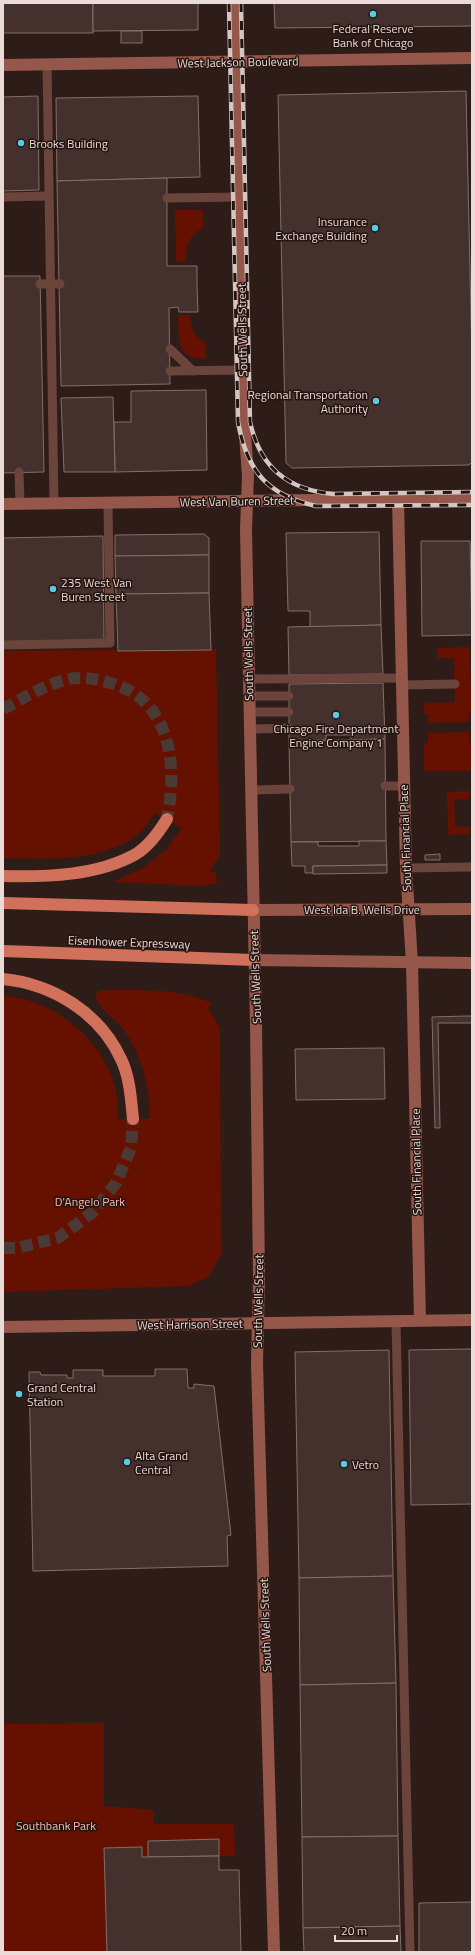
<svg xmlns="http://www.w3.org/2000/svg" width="475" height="1955" font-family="'Titillium Web',sans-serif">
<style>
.green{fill:#610}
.building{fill:#44312d;stroke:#846e69}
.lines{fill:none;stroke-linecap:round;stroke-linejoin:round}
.highway-tunnel{stroke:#4a3935;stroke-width:12;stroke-dasharray:12 6;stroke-linecap:butt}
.lane{stroke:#6b443c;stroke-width:9}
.secondary{stroke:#945749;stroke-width:12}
.highway{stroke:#d1715c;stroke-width:12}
.rail-casing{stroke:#d3c6c3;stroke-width:4.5}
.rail{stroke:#24130f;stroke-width:3;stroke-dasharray:9;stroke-linecap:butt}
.lane-bridge{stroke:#6b443c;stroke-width:9}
.poi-dot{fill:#5bc8e6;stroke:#24130f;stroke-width:1.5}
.labels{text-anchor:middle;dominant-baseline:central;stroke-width:3;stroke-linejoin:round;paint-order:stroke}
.poi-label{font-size:12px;fill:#e8dbd8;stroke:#24130f;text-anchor:start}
.street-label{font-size:12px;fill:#e8dbd8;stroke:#24130f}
.park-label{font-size:12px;fill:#f2beb2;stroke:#24130f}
</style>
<rect width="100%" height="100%" fill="#2e1c18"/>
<g class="green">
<path d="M175,210H203V228C188,236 186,246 186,262L176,261Z"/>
<path d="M178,315H190C191,328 193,336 205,342L206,359C176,360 179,338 178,315Z"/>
<polygon points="469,647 472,713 469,713 468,722 428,723 428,714 424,714 424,703 455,702 454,658 437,658 437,648"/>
<path d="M216,649L220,854L210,871L216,873L217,883L202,886L113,882L145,867L167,849L182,828L155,813C151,819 147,825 142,830C110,863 45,859 3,858V651Z"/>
<polygon points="469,732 469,742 472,742 472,771 424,771 424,743 428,743 428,733"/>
<polygon points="469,791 469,799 454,799 455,827 470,827 470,834 448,835 447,792"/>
<path d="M105,990C142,990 178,988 212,1003L208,1008L220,1028L221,1255L208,1277L188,1286L3,1292V995C14,997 26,999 36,1003C72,1017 106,1049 115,1088C118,1098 117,1109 118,1119H150C150,1088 141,1051 121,1026C112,1016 98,1008 95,995L99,991Z"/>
<polygon points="104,1723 104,1806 154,1810 154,1824 234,1824 235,1856 142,1857 141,1847 104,1848 107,1952 3,1952 3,1724"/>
</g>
<g class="building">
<rect x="3" y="3" width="90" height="30"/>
<polygon points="93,3 198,3 198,30 93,31"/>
<polygon points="274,3 472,3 472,26 275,28"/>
<rect x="121" y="31" width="21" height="12"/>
<polygon points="466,91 472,361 472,462 469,465 292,468 286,463 278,95"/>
<polygon points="38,96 39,190 3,191 3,97"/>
<polygon points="198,96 200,177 57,181 56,98"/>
<polygon points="167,178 167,266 197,266 197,286 198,312 179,312 178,307 169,308 170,384 61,386 57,181"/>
<polygon points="3,276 40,276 44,472 3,473"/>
<polygon points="206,390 207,470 115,472 114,422 131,422 131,391"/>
<polygon points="113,397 115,472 64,472 61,398"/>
<polygon points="379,532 381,625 310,627 310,611 288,611 286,533"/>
<polygon points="204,534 209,538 209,555 115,556 115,535"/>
<polygon points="103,536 104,640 3,642 3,538"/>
<polygon points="421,541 470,541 472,635 422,636"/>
<polygon points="209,555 209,593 116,594 115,556"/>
<polygon points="209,593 211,650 118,651 116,594"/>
<polygon points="381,625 383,674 289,675 288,627"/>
<polygon points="383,683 385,739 351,740 351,735 326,735 326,740 289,741 289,684"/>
<polygon points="385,739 386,841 291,842 289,741"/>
<polygon points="359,841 386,841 387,865 313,866 313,873 305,873 305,866 292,866 291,842 318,842 318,846 359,846"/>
<polygon points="440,854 440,860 425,860 425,855"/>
<polygon points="387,865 387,873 313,874 313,866"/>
<polygon points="466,1016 472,1016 472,1023 438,1023 440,1128 435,1128 432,1017"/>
<polygon points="384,1048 385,1099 296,1100 295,1049"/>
<polygon points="472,1349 472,1504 411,1505 409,1350"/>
<polygon points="389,1350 393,1576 299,1578 295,1352"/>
<polygon points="155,1369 187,1369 188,1388 194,1388 194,1384 214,1386 231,1535 227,1536 228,1566 33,1571 29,1372 40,1372 41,1375 67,1375 67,1378 73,1378 73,1370 103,1370 103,1376 155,1376"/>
<polygon points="393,1576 396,1683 300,1685 299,1578"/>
<polygon points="396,1683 398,1836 302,1837 300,1685"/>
<polygon points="398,1836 400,1926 303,1928 302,1837"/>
<polygon points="219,1839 219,1856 148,1857 148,1841"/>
<polygon points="142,1847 142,1857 219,1856 219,1870 239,1870 241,1952 107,1952 104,1848"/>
<polygon points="472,1902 472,1952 419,1952 419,1903"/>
<polygon points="400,1926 401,1952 304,1952 303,1928"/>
</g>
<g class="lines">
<g class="highway-tunnel">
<path d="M3,709C24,698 46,684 69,679C84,676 103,680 117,685C173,706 177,768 167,819"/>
<polyline points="3,1248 17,1248 58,1238 92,1213 116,1183 131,1148 133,1119"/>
</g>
<g class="lane">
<polyline points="47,64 54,504"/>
<polyline points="3,197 49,196"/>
<polyline points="167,198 239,197"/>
<polyline points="170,349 193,371"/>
<polyline points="170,371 243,370"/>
<polyline points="19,472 20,504"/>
<polyline points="3,645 110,643 108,503"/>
<polyline points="249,679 401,678"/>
<polyline points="401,685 455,684"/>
<polyline points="249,696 289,696"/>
<polyline points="249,712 289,712"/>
<polyline points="250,729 289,728"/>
<polyline points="385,786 404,786"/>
<polyline points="251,790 290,789"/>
<polyline points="406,868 472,867"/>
<polyline points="396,1321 410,1952"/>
</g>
<g class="secondary">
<polyline points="235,3 244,420 248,476 246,530 256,1024 259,1277 257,1363 274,1952"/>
<polyline points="3,65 472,58"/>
<polyline points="398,499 406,868 412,963 420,1320"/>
<polyline points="3,504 472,498"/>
<polyline points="253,910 472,909"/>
<polyline points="254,960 472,963"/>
<polyline points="3,1327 472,1320"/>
</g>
<g class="highway">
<path d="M3,876C47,877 97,876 136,854C149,846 159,832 167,819"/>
<polyline points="3,903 253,910"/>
<polyline points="3,951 254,960"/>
<path d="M3,979C53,984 100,1013 121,1059C130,1077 131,1100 133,1119"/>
</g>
<defs>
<g id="rail">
<path d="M229,3L238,422C247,471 267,495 316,506L472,505"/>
<path d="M241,3L250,422C260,467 287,490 334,494L472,492"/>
</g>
</defs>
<use href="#rail" class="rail-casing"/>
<use href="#rail" class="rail"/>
<polyline class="lane-bridge" points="40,284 60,284"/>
</g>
<g class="poi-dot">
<circle cx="373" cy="14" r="4"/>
<circle cx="21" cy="143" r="4"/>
<circle cx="375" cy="228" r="4"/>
<circle cx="376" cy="401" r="4"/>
<circle cx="53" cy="589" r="4"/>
<circle cx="336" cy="715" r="4"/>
<circle cx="19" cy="1394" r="4"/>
<circle cx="127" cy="1462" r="4"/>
<circle cx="344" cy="1464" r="4"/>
</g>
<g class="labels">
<g class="poi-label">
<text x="373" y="28" text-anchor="middle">Federal Reserve<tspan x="373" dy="14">Bank of Chicago</tspan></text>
<text x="29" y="143">Brooks Building</text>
<text x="367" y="221" text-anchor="end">Insurance<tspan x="367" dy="14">Exchange Building</tspan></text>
<text x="368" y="394" text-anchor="end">Regional Transportation<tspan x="368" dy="14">Authority</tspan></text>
<text x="61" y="582">235 West Van<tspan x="61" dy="14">Buren Street</tspan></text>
<text x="336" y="728" text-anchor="middle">Chicago Fire Department<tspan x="336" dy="14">Engine Company 1</tspan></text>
<text x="27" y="1387">Grand Central<tspan x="27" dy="14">Station</tspan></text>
<text x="135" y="1455">Alta Grand<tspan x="135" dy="14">Central</tspan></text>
<text x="352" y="1464">Vetro</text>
</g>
<g class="street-label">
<text transform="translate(238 62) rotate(-1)">West Jackson Boulevard</text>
<text transform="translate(242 330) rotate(-91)">South Wells Street</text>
<text transform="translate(237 501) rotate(-1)">West Van Buren Street</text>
<text transform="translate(248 654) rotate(-91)">South Wells Street</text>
<text transform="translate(405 838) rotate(-92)">South Financial Place</text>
<text x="362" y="909">West Ida B. Wells Drive</text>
<text transform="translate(129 942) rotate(2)">Eisenhower Expressway</text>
<text transform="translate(255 977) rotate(-92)">South Wells Street</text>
<text transform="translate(416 1162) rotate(-91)">South Financial Place</text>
<text transform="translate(258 1301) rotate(-89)">South Wells Street</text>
<text transform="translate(190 1324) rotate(-1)">West Harrison Street</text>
<text transform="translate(265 1625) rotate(-92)">South Wells Street</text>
</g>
<g class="park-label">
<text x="90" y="1201">D'Angelo Park</text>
<text x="56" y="1825">Southbank Park</text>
</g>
</g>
<rect width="475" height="1955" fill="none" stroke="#e8dbd8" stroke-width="8"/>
<path d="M335 1935v6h62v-6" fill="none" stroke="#e8dbd8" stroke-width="2"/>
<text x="341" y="1935" font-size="12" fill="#e8dbd8" stroke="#24130f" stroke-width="3" paint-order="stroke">20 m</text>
</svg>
